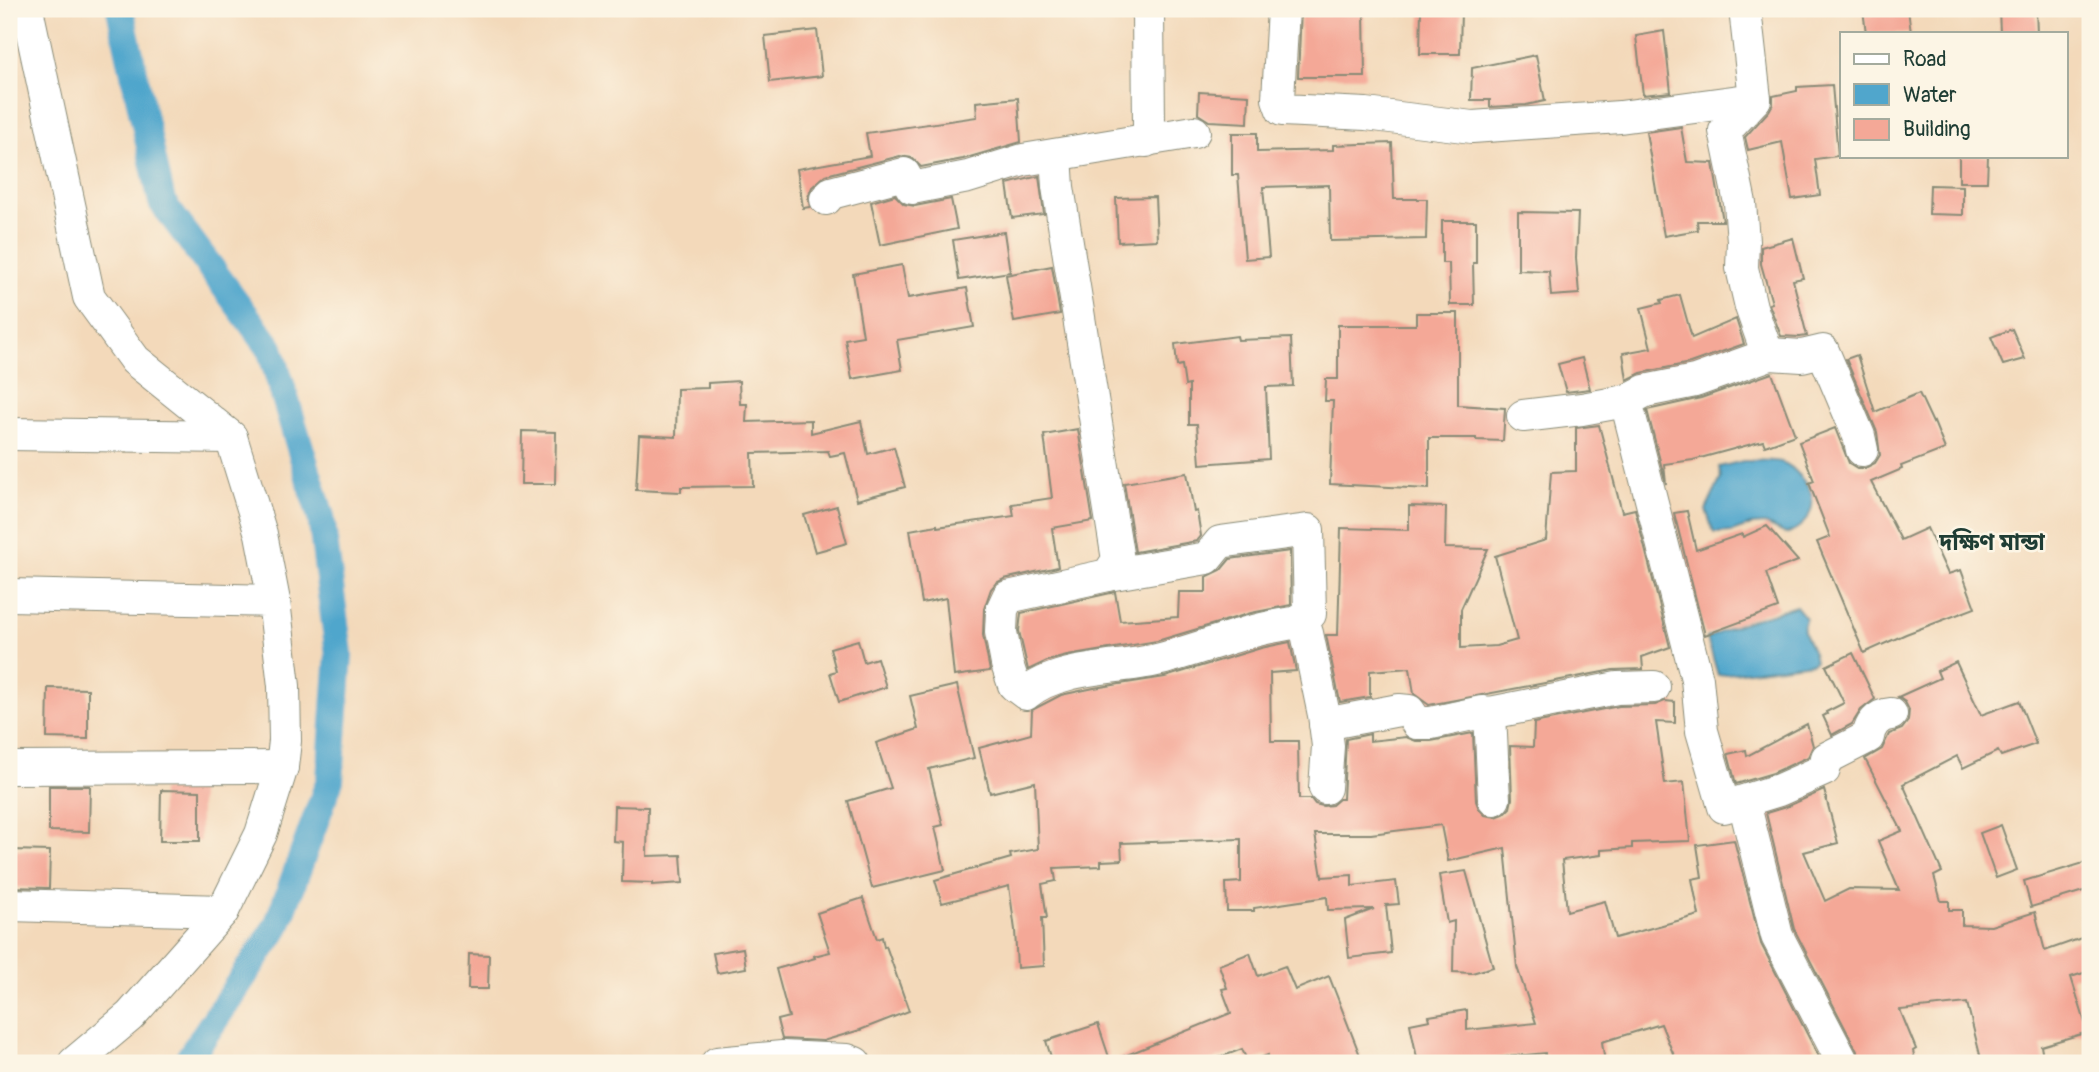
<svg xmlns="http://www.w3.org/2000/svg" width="2099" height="1072" font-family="Pangolin,'Noto Sans Bengali',sans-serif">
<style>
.water{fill:#50a6cc;stroke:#387280;stroke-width:2}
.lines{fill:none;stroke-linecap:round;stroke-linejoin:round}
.canal{stroke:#50a6cc;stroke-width:28}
.building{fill:#f4a897}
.minor-casing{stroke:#898b77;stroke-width:34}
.minor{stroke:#fff;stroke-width:32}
.labels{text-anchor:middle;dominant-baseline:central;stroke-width:5;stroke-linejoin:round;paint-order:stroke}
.quarter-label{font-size:23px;font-weight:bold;fill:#1f3d34;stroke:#fcf5e5}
</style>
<rect width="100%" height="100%" fill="#fcf5e5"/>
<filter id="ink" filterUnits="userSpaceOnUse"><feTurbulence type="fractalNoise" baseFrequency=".0143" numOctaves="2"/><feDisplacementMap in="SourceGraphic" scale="14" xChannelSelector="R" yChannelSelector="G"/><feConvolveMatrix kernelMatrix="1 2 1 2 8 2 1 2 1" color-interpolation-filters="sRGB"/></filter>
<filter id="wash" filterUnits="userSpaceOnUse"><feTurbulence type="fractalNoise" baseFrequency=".00686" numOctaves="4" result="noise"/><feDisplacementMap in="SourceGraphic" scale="28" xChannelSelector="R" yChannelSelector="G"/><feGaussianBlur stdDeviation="1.57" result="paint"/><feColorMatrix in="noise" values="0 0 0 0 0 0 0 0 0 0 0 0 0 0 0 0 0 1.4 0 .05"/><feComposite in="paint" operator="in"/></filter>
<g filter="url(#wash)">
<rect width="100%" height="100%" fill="#f3d9ba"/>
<g class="water">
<path d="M1743,461C1754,461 1770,459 1781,462C1789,464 1797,472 1802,479C1822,501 1811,524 1786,534L1765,524L1751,525L1732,532L1714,533L1706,510L1721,478L1719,467Z"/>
<path d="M1796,606L1805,617C1799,635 1813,644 1815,661L1812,663L1718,675L1707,638L1739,624Z"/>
</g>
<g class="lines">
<polyline class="canal" points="120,9 162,202 270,348 321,517 339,654 330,780 277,926 186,1063"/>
</g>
<g id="blocks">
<g class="building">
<polygon points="1301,9 1364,9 1365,77 1298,77"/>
<polygon points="1421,9 1461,9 1460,54 1420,54"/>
<polygon points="1875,9 1908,9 1911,33 1866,33 1863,10"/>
<polygon points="1999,9 2036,9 2037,33 2000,33"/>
<polygon points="817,30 822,76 770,82 765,36"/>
<polygon points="1664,31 1671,92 1643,95 1636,36"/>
<polygon points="1536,55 1545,101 1526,105 1490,107 1490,100 1471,100 1472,68"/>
<polygon points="1832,85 1838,156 1815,159 1820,195 1792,199 1782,142 1748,150 1745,137 1769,111 1773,104 1773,96 1797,91 1797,87"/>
<polygon points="1199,92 1249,95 1248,123 1209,121 1198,114"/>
<polygon points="1018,98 1021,142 963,159 921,167 912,158 900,156 826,175 812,187 808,197 810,207 803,208 797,169 870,156 866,133 977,117 976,102"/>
<polygon points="1681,127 1687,162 1713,163 1723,221 1697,221 1698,230 1664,236 1646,132"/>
<polygon points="1232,133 1257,133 1257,152 1333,150 1333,145 1392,143 1394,199 1427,199 1426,239 1330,241 1329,185 1263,187 1269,257 1245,259 1238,175 1232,175"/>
<polygon points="1959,156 1988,156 1987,182 1959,182"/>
<polygon points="1039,176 1044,214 1012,218 1007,184"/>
<polygon points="1930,185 1963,186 1963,215 1929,214"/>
<polygon points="895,195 904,204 915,206 951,199 957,229 880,245 871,202"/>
<polygon points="1155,197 1157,240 1118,242 1116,198"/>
<polygon points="1518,212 1578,213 1576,258 1579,294 1551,296 1549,271 1518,270"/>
<polygon points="1442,221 1476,221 1476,263 1473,263 1474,305 1450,305 1449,263 1442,263"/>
<polygon points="1004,232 1010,272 959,280 953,240"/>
<polygon points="1793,238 1803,278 1793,280 1807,336 1800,337 1781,336 1769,304 1772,303 1761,264 1761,247"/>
<polygon points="902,265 908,298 967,288 974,327 897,340 902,370 852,379 845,339 863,336 853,274"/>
<polygon points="1052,266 1060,314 1014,322 1006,275"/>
<polygon points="1680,295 1692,338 1736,319 1744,344 1690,363 1641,373 1627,380 1623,353 1651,348 1641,308 1662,303 1661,300"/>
<polygon points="1416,313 1458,313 1458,405 1505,408 1503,441 1476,440 1476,438 1429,438 1429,489 1330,484 1333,401 1325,401 1326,379 1338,379 1338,325 1416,325"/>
<polygon points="2012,329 2025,359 2003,365 1991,337"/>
<polygon points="1237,336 1238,340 1291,338 1293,386 1266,387 1269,459 1200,464 1197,424 1189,424 1189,385 1185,386 1182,365 1177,366 1175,344"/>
<polygon points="1857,355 1875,412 1919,393 1933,423 1934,422 1945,449 1901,466 1902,469 1871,482 1901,540 1927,528 1948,574 1961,570 1975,608 1906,634 1864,653 1817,542 1830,537 1809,483 1814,481 1799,442 1835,428 1849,463 1857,468 1865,468 1875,463 1880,455 1877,432 1846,359"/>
<polygon points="1582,358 1590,389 1566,392 1558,364"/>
<polygon points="1772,373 1795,435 1765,446 1763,441 1693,460 1664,464 1666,484 1647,410 1701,398"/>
<polygon points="739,381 740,404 747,404 746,422 811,420 811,433 861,421 868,454 894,447 905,487 857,500 845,453 830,456 828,451 752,453 753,486 681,487 681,492 636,490 639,435 676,437 677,389 708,388 708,383"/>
<polygon points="1599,425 1622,512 1635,509 1670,647 1642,657 1643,669 1613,670 1429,705 1414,694 1410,668 1370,671 1370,697 1340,702 1326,635 1338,635 1341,528 1409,530 1409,506 1446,507 1445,548 1488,549 1461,609 1461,648 1496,646 1517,640 1495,556 1546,540 1551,472 1576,471 1576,428"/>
<polygon points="1078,429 1093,521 1052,528 1058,567 1004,579 996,583 991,589 984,609 983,635 990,671 954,676 946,598 922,603 910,530 937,525 937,527 1014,516 1012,504 1052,498 1044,435"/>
<polygon points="522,431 556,432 555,484 521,484"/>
<polygon points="1187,473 1194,512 1197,511 1201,536 1197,541 1135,552 1124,483"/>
<polygon points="837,506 847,543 815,552 804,515"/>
<polygon points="1687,511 1696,550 1742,534 1743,537 1767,526 1798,561 1766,573 1778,608 1705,635 1674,513"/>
<polygon points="1290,551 1291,605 1251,613 1157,641 1067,656 1047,661 1028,670 1019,631 1021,613 1115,592 1120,621 1178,617 1179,592 1206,592 1206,577 1221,570 1230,559"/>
<polygon points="858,640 864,662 877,658 886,687 839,702 830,673 836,671 830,648"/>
<polygon points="1290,642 1296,671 1270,673 1271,741 1298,741 1299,799 1311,799 1315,804 1323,806 1332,805 1339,799 1343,799 1346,739 1370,734 1370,741 1406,737 1416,741 1431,741 1473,733 1476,801 1479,809 1485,815 1496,817 1504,814 1510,808 1512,799 1510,746 1533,747 1534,723 1619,706 1655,705 1665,701 1675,702 1675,723 1656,722 1665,784 1684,782 1690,841 1632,843 1632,848 1601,850 1601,855 1562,860 1567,911 1605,901 1615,938 1699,915 1692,879 1702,877 1697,845 1734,840 1761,944 1822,1063 1677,1063 1661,1024 1602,1042 1605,1063 1546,1063 1545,1053 1466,1061 1466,1063 1418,1063 1410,1024 1430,1020 1429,1016 1467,1010 1467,1030 1536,1023 1517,967 1505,848 1448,861 1441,825 1371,834 1315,834 1322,877 1352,875 1352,886 1396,881 1399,904 1386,905 1391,953 1349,958 1345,920 1374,909 1328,910 1327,897 1254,908 1254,911 1227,911 1226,883 1241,882 1241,839 1121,843 1122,860 1101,861 1101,866 1054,868 1056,881 1042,884 1047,918 1042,918 1044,966 1017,968 1015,930 1009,886 942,903 935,880 1011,858 1010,854 1038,849 1035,782 990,793 979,748 1031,734 1032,710 1061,695 1094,688 1165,677 1261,648"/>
<polygon points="1853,653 1875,699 1861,710 1852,724 1832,735 1823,716 1827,714 1826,712 1844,703 1826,666"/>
<polygon points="1956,662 1981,715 2019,701 2036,744 2001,756 1998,751 1963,768 1957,756 1903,784 1942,872 1934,876 1941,901 1949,901 1949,910 1962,910 1962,925 1991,926 2035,912 2045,951 2090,935 2090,971 2071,977 2088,1032 2041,1046 2044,1063 1982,1063 1967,1003 1900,1010 1916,1049 1913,1051 1916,1063 1861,1063 1859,1055 1794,929 1766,813 1786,807 1824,790 1838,843 1804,852 1825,901 1849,889 1899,890 1878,841 1902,831 1865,759 1882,749 1889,734 1902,729 1908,721 1909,710 1905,702 1898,697 1940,678 1937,671"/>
<polygon points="957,685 974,758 929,769 943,825 935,827 945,870 872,888 848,801 891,788 876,743 918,729 910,696"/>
<polygon points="48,688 88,689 88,739 47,738"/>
<polygon points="1807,724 1813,746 1808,757 1773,773 1736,784 1728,754 1746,750 1747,756"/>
<polygon points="49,786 90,786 89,832 49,831"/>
<polygon points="161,790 200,791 200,841 160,841"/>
<polygon points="614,806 648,807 647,856 681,855 683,883 652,885 652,883 622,882 623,842 613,841"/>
<polygon points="2001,825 2017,870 1996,878 1980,833"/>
<polygon points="10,850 50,851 49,888 9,887"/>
<polygon points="2087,862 2090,874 2090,889 2031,907 2024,881"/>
<polygon points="1466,871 1493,967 1472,973 1453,972 1454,921 1447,923 1439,875"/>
<polygon points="863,898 877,939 882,937 884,947 886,946 909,1011 860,1030 823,1041 782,1039 777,1020 789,1017 776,969 815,958 814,956 830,952 817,913"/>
<polygon points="743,948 746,968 717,973 713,953"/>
<polygon points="1250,953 1258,976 1285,966 1295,990 1329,976 1363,1063 1269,1063 1268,1055 1248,1063 1242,1049 1205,1063 1107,1063 1231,1013 1222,989 1227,988 1219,965"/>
<polygon points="469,954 489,955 488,989 468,989"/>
<polygon points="1098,1024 1109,1057 1090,1063 1053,1063 1046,1041"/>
</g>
</g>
</g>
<g filter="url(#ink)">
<use href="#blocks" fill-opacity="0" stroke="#898b77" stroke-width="2"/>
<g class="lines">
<defs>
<g id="minor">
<polyline points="27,9 89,297 135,360 231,437 261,534 274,601"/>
<polyline points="1283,9 1278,99 1282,110 1366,114 1472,127 1620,117 1755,99"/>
<path d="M1745,9L1755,99L1725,131L1740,203L1743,241L1742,268L1751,307L1765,347L1770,354L1695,381L1645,391L1626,401L1697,679L1702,731L1724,807L1779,790L1824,770L1827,758L1868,737C1870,725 1877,715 1891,714"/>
<polyline points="1146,141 1149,127 1148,9"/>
<path d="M1056,155L1058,187L1118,560L1108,575L1008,597L1002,610L1001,632L1007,664L1014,685L1026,694C1057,666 1122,669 1161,659C1191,651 1220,640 1250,632C1266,627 1282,625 1298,622L1307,633L1324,715L1328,746L1325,788"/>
<polyline points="826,199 831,193 904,174 912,188 968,177 1023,160 1194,132"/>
<polyline points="1770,354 1802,356 1823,351 1859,436 1862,450"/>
<polyline points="1523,416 1582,409 1626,401"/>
<polyline points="9,434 231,437"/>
<polyline points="1108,575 1207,558 1220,542 1308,530 1310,614 1298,622"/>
<polyline points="9,595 274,601 284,686 285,741 282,767 261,834 223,911 130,1016 74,1063"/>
<polyline points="1490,713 1617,688 1654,687"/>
<polyline points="1325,724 1399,710 1409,711 1417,723 1431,723 1482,712 1490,713 1494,799"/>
<polyline points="9,768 282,767"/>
<polyline points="1744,802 1777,936 1843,1063"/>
<polyline points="9,905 223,911"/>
<polyline points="717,1063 782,1057 847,1060 855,1063"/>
</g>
</defs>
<use href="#minor" class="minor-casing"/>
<use href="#minor" class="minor"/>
</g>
</g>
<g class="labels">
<g class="quarter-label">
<text x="1992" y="542">দক্ষিণ মান্ডা</text>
</g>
</g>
<rect width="2099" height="1072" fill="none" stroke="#fcf5e5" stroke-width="35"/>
<rect x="1840" y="32" width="228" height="126" fill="#fcf5e5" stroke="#a4ab9e" stroke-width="2"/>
<rect x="1854" y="54" width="35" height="10" fill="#ffffff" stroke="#a4ab9e" stroke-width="2"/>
<text x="1903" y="66" font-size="21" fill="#1f3d34">Road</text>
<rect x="1854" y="84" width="35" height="21" fill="#50a6cc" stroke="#a4ab9e" stroke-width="2"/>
<text x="1903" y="102" font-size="21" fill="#1f3d34">Water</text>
<rect x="1854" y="119" width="35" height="21" fill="#f4a897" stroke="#a4ab9e" stroke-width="2"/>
<text x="1903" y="136" font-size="21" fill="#1f3d34">Building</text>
</svg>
